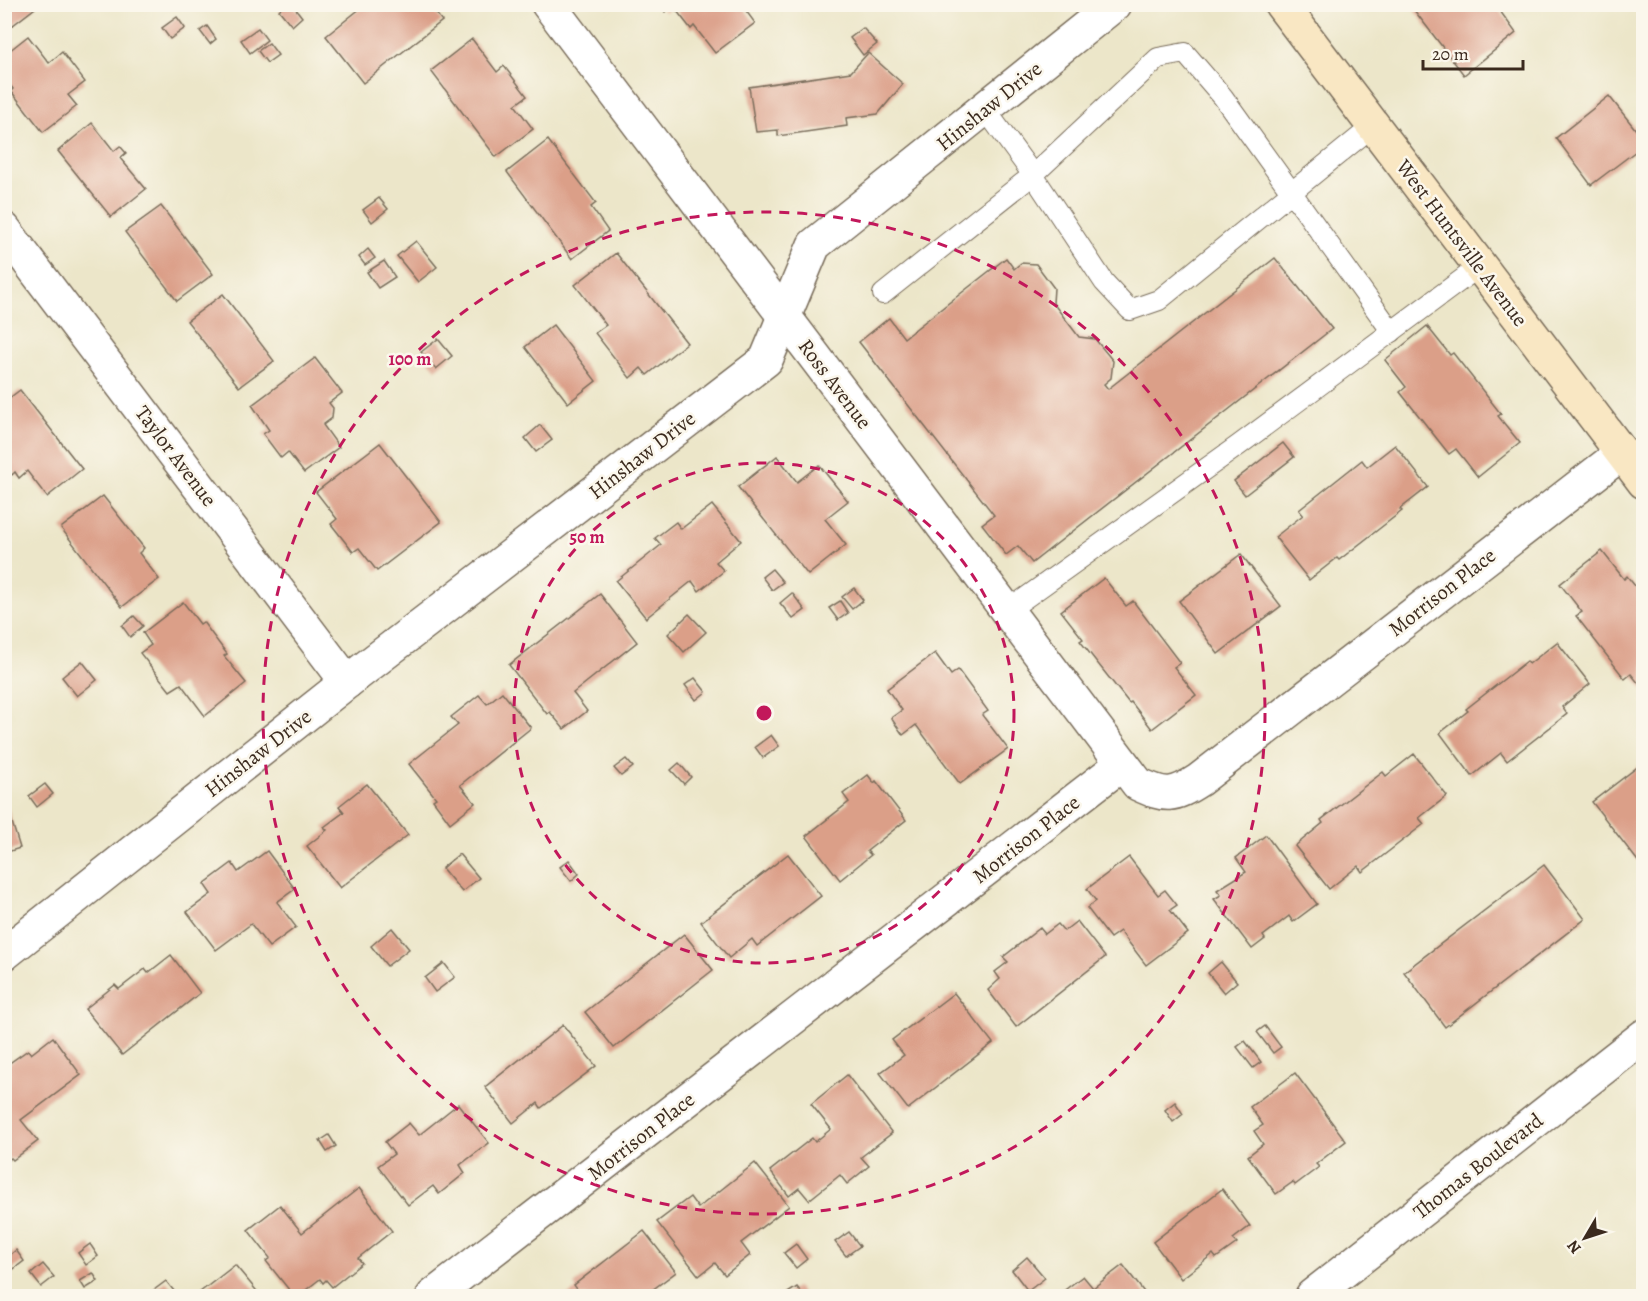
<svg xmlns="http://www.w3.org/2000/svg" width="1648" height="1301" font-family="Alegreya,serif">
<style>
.building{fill:#db9f88}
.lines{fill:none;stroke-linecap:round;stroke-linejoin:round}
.service-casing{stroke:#796c5a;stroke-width:22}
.minor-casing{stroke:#796c5a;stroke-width:36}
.secondary-casing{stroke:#796c5a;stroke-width:36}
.service{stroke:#fff;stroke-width:20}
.minor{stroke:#fff;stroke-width:33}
.secondary{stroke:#f9e7c3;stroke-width:33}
.ring{fill:none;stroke:#c2185b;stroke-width:3;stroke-dasharray:10 8}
.labels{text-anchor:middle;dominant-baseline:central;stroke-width:5;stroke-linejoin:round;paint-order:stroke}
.street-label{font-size:21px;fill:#3b2a1e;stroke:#fbf7ec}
.centre{fill:#c2185b;stroke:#fbf7ec;stroke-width:3}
.ring-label{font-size:18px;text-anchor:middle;font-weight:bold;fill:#c2185b;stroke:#fbf7ec;stroke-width:5;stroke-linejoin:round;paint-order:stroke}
</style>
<rect width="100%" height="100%" fill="#fbf7ec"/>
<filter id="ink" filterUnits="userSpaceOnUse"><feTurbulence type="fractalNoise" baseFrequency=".0167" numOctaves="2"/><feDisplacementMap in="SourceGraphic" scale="12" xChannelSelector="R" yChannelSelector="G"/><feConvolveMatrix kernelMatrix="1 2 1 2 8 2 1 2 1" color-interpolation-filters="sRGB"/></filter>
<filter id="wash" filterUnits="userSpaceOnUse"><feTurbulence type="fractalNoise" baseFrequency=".008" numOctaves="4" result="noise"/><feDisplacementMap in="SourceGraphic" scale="24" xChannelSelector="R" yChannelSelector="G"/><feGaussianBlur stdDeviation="1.35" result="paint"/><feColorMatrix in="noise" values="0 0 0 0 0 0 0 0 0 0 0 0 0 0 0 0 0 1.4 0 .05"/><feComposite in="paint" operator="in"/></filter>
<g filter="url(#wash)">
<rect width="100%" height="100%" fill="#ece6c9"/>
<g id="blocks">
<g class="building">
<polygon points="4,4 32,4 35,8 4,32"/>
<polygon points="286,4 292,4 302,17 292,26 279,10"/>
<polygon points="366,4 429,4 442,21 363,83 326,36"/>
<polygon points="660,4 741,4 755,23 715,53 694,26 691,29 673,6 665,12"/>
<polygon points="1421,4 1495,4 1516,33 1464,75 1414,10"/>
<polygon points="177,17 185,28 170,39 162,28"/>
<polygon points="207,26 216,39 210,44 200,31"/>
<polygon points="258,28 267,40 250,53 241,40"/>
<polygon points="863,28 877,44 863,55 850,38"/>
<polygon points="28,36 49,63 62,52 85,82 68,95 77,106 43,132 11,91 13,89 4,77 4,55"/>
<polygon points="472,39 497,72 504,66 527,96 515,105 533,129 496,157 431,71"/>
<polygon points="269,43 278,55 267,63 258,51"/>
<polygon points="868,53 903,84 878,114 846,118 847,126 778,136 778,130 756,132 749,87 851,72"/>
<polygon points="1609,96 1644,140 1644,145 1591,185 1556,138"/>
<polygon points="92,123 114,151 120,146 126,153 120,158 146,189 111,217 58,151"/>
<polygon points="548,140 596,203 591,207 608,231 572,259 507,172"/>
<polygon points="379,198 388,209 372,222 363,210"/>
<polygon points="161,206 213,274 177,301 125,232"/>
<polygon points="416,241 437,267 418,282 397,256"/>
<polygon points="368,249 375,258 365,265 359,257"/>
<polygon points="616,253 687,343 647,375 641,368 630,378 595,333 606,325 575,285"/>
<polygon points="1006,258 1014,269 1021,263 1036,264 1054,288 1053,303 1079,337 1095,339 1113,361 1111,378 1104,384 1108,389 1275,258 1332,329 1032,563 1018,546 1006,555 982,524 994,515 859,342 889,318 904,338"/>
<polygon points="384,261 395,277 378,288 367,272"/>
<polygon points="223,294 274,361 239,387 187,321"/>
<polygon points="553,325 596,381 568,403 525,347"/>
<polygon points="1427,326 1450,355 1453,353 1501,414 1498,416 1520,443 1478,477 1456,449 1449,454 1400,392 1406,387 1385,360"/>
<polygon points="438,339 452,356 436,369 421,352"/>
<polygon points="315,358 342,393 329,403 333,408 332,418 323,425 339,447 304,473 288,452 281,458 263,434 269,430 252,405"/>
<polygon points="20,390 82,469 47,497 27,471 19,478 15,472 12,475 4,466 4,402"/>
<polygon points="540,425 552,440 536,452 525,438"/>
<polygon points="380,443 441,522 377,571 359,548 353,552 331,524 337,519 316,492"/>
<polygon points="1283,443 1294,457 1245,495 1234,481"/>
<polygon points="1395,445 1428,487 1400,509 1402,511 1339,560 1337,558 1309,580 1275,537 1303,515 1299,510 1362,460 1367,467"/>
<polygon points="777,456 797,482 819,465 848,501 825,519 846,545 808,575 738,487"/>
<polygon points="103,496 144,548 139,553 159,579 122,607 61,528"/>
<polygon points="712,505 741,541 716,562 724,571 699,591 692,581 646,618 616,581 661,545 655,538 676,522 681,529"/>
<polygon points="1602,551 1624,579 1627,576 1644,597 1644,690 1631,674 1625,679 1576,616 1582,612 1560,584"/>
<polygon points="1241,554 1281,606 1218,654 1179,601"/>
<polygon points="772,569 783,582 772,590 762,577"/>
<polygon points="1104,578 1126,606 1133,601 1180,663 1174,667 1196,695 1152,729 1131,702 1129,703 1080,641 1083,639 1061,611"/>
<polygon points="854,588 863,600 852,609 842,597"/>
<polygon points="792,593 805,610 793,619 780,603"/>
<polygon points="600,594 637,642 573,693 587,711 564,729 550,712 547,714 509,665"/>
<polygon points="840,601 848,613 838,620 829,608"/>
<polygon points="183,602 200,624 203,622 227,654 224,656 246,683 205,716 181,684 170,691 140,653 151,645 143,633"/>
<polygon points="689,614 706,632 684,652 668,634"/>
<polygon points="134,616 143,626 130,637 122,626"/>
<polygon points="1557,642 1590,684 1562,707 1567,714 1507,761 1501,753 1472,776 1440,733 1468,711 1466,709 1527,661 1529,664"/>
<polygon points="935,653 951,675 958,670 988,711 982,715 1008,749 960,784 916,725 903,735 891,718 902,710 887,689"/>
<polygon points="82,661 97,680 77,696 62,677"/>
<polygon points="695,678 706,692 696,700 685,685"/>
<polygon points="502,692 531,728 460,785 475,803 450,823 433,800 436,798 409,764 458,725 451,717 479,695 487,704"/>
<polygon points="771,735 779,746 763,758 755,747"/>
<polygon points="1414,754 1447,796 1419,818 1424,824 1362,872 1358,866 1329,889 1295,846 1323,823 1321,820 1383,772 1386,776"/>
<polygon points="626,759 633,767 621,776 614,768"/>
<polygon points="1644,762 1644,869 1592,802"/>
<polygon points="679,763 691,777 684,784 671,770"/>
<polygon points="868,775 874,783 876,781 906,820 867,851 871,855 840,880 806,836 849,802 843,794"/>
<polygon points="45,784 53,794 37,807 29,796"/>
<polygon points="367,784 408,835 340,888 307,846 327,830 324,827 344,812 339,806"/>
<polygon points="7,806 20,848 4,853 4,807"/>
<polygon points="1266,835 1317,904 1293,922 1289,916 1263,936 1265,939 1252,949 1214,899 1221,895 1217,890 1246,872 1236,858"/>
<polygon points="267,851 295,889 277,902 296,927 269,947 251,924 216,950 187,912 211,894 204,884 232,863 238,872"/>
<polygon points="459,854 479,878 462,892 442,868"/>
<polygon points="788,854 821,896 757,946 752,939 729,958 701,922"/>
<polygon points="1129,857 1158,895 1165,890 1177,905 1170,910 1188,933 1146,965 1120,931 1110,938 1087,908 1096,901 1087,889"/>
<polygon points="569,860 579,874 571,881 560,867"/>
<polygon points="1544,865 1585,919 1445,1027 1404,972"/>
<polygon points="1077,921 1105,957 1016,1027 988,990 1000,979 995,972 1008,962 1003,957 1040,928 1045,934 1058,924 1064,931"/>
<polygon points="392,928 409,949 387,966 371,946"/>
<polygon points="684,934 713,970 614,1048 585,1012"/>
<polygon points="171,955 200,993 122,1055 85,1009 115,985 119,989 145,969 148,973"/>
<polygon points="1221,962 1237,982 1224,993 1208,973"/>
<polygon points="444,963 455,977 435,992 425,978"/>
<polygon points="954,993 993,1043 908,1109 880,1073 904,1055 892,1040"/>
<polygon points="563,1025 596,1066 541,1108 538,1103 513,1123 485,1087"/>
<polygon points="1265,1026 1281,1047 1273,1053 1257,1032"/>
<polygon points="53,1037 81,1075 21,1120 38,1141 13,1160 11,1158 4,1163 4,1067 28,1050 31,1054"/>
<polygon points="1245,1041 1261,1062 1253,1068 1237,1047"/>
<polygon points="1295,1073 1346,1141 1316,1164 1319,1167 1295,1185 1293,1182 1276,1194 1248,1156 1263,1144 1254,1131 1263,1125 1250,1107"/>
<polygon points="847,1075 892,1133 861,1157 869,1166 847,1184 840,1175 809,1200 799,1188 789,1196 770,1171 812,1138 815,1142 831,1129 811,1104"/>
<polygon points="1175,1102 1183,1114 1173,1122 1165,1110"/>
<polygon points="458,1104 489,1143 460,1165 465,1173 439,1194 433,1186 408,1205 378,1166 394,1154 385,1142 409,1123 419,1135"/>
<polygon points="329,1135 336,1146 327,1152 320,1141"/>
<polygon points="755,1163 789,1206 741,1243 750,1255 725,1275 715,1263 699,1276 657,1222 690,1197 698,1208"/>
<polygon points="359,1188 392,1231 358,1258 362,1263 332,1287 326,1280 323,1283 320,1279 298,1296 294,1296 266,1261 270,1258 248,1230 280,1205 302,1233"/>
<polygon points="1222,1189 1250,1226 1233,1239 1237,1243 1216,1258 1213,1254 1181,1279 1153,1242"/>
<polygon points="644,1231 676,1272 644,1296 567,1296 577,1289 574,1285"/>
<polygon points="849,1232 860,1246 846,1256 835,1242"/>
<polygon points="90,1244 98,1256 86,1265 78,1253"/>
<polygon points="796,1244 807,1259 796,1268 784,1253"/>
<polygon points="16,1250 24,1261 7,1274 4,1272 4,1260"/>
<polygon points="1027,1257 1045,1278 1028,1291 1012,1270"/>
<polygon points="43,1264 54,1277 41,1287 31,1274"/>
<polygon points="235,1265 261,1296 195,1296"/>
<polygon points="1123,1265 1147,1296 1057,1296 1083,1276 1093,1288"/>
<polygon points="93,1273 98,1281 85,1289 80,1281"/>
<polygon points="166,1281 178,1296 146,1296"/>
<polygon points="797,1287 804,1296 783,1296"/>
</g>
</g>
</g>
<g filter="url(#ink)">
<use href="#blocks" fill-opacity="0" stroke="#796c5a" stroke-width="1.5"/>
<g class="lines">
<defs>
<g id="service">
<polyline points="985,109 1033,175 1104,282 1130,310 1159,300 1373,126"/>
<polyline points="883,294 1033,175 1158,58 1185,53 1223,97 1392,332"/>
<polyline points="1007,611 1239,445 1480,266"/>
</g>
<g id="minor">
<path d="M548,4L1138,784C1166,797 1173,797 1199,780L1622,453"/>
<polyline points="4,229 347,682"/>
<polyline points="4,954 347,682 766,360 814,245 1115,4"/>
<polyline points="433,1296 1122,764"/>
<polyline points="1312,1296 1644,1036"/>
</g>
<polyline id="secondary" points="1281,4 1644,482"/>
</defs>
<use href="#service" class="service-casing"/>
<use href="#minor" class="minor-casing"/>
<use href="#secondary" class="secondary-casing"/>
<use href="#service" class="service"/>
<use href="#minor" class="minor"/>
<use href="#secondary" class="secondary"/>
</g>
</g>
<g class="ring">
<circle cx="764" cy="713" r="250"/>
<circle cx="764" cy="713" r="501"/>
</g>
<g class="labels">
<g class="street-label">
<text transform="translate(989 106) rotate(-39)">Hinshaw Drive</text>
<text transform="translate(1462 243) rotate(53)">West Huntsville Avenue</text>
<text transform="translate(835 384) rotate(53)">Ross Avenue</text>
<text transform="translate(642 455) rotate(-38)">Hinshaw Drive</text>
<text transform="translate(176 456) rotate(53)">Taylor Avenue</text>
<text transform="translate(1442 592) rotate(-38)">Morrison Place</text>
<text transform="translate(258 753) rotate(-38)">Hinshaw Drive</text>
<text transform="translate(1026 839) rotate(-38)">Morrison Place</text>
<text transform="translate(641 1136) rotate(-38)">Morrison Place</text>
<text transform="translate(1478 1166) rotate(-38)">Thomas Boulevard</text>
</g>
</g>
<circle cx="764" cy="713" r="9" class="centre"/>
<g class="ring-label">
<text x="410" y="365">100 m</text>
<text x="587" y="543">50 m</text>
</g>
<rect width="1648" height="1301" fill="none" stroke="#fbf7ec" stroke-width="24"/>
<g transform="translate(1585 1238) rotate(231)" stroke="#fbf7ec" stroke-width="4.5" paint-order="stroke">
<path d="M0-4.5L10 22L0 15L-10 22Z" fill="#3b2a1e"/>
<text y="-9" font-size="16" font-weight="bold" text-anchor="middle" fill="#3b2a1e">N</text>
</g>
<path d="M1423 60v9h100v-9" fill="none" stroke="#3b2a1e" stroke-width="3"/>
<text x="1432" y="60" font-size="18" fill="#3b2a1e" stroke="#fbf7ec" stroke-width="4.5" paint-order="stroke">20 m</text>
</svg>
